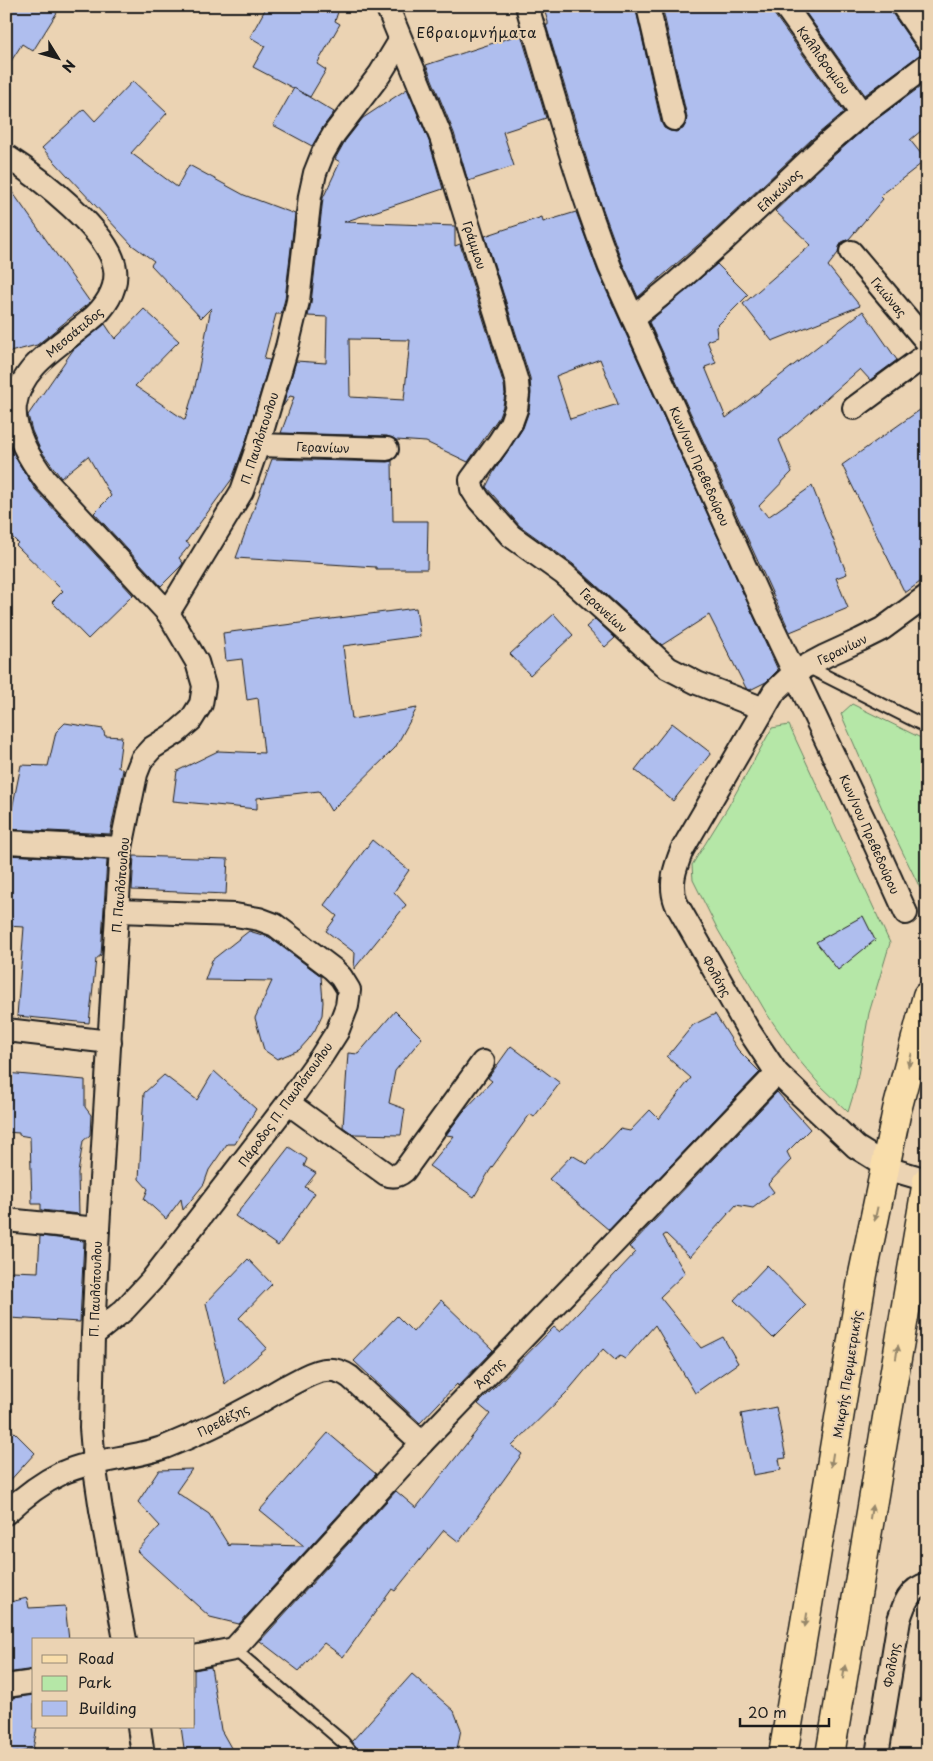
<svg xmlns="http://www.w3.org/2000/svg" width="933" height="1761" font-family="'Playpen Sans',sans-serif">
<style>
.green{fill:#b5e7a7;stroke:#688262}
.building{fill:#afbeee;stroke:#1c1c1c;fill-rule:evenodd}
.lines{fill:none;stroke-linecap:round;stroke-linejoin:round}
.lane-casing{stroke:#1c1c1c;stroke-width:15}
.street-casing{stroke:#1c1c1c;stroke-width:26}
.primary-casing{stroke:#1c1c1c;stroke-width:31}
.lane{stroke:#ebd3b3;stroke-width:11}
.street{stroke:#ebd3b3;stroke-width:22}
.primary{stroke:#f9deab;stroke-width:28}
.oneway{fill:#96876b}
.labels{text-anchor:middle;dominant-baseline:central;stroke-width:4.5;stroke-linejoin:round;paint-order:stroke}
.street-label{font-size:12px;fill:#1c1c1c;stroke:#ebd3b3}
.neighbourhood-label{font-size:14px;letter-spacing:1px;fill:#1c1c1c;stroke:#ebd3b3}
</style>
<rect width="100%" height="100%" fill="#ebd3b3"/>
<filter id="ink" filterUnits="userSpaceOnUse"><feTurbulence type="fractalNoise" baseFrequency=".02" numOctaves="2"/><feDisplacementMap in="SourceGraphic" scale="10" xChannelSelector="R" yChannelSelector="G"/><feConvolveMatrix kernelMatrix="1 2 1 2 8 2 1 2 1" color-interpolation-filters="sRGB"/></filter>
<g filter="url(#ink)">
<g class="green">
<polygon points="852,704 927,741 927,872 920,888 887,820 841,714"/>
<polygon points="789,725 890,943 869,1013 856,1086 848,1112 820,1085 798,1059 767,1014 718,930 693,880 692,865 728,807 772,728"/>
</g>
<g class="building">
<polygon points="6,6 61,6 33,51 22,44 6,69"/>
<polygon points="267,6 340,6 335,21 340,24 317,64 326,70 310,97 253,67 265,46 250,37"/>
<polygon points="543,6 635,6 661,122 664,128 670,131 676,132 683,129 686,123 687,117 662,6 772,6 774,14 844,112 812,139 712,233 638,297 622,262 596,190 546,25 548,25 548,22"/>
<polygon points="801,6 890,6 892,13 916,48 922,53 865,95"/>
<polygon points="521,34 546,118 503,132 514,166 468,181 454,133 426,65"/>
<polygon points="133,81 167,113 131,153 177,187 189,165 244,195 295,214 285,299 281,314 276,314 264,359 270,360 246,441 232,479 186,542 190,545 179,558 183,563 181,566 161,586 94,513 111,496 88,456 61,478 40,449 32,431 28,415 73,350 105,324 115,339 144,309 179,341 135,386 185,420 195,387 211,308 201,318 151,265 154,261 132,245 42,148 84,109 95,121"/>
<polygon points="927,82 927,126 910,140 926,160 880,196 883,199 849,239 842,242 839,247 838,253 828,266 860,306 772,341 743,304 811,245 775,211 830,159 870,124"/>
<polygon points="294,88 334,112 323,127 312,146 273,125"/>
<path d="M407,89L429,141L443,189L344,222L455,226V246L460,244L504,385L505,394L503,406L499,417L468,462L426,442L396,440L387,436L281,433L294,397L290,396L283,406L296,361L326,363L327,317L308,316L311,303L323,198L340,162L335,159L345,141L363,118ZM349,339L410,340L404,400L350,397Z"/>
<polygon points="6,183 90,302 37,345 6,353"/>
<path d="M576,212L598,272L778,670L766,682L750,690L746,688L709,615L662,645L573,564L520,526L486,487L493,473L523,428L529,411L531,393L530,378L485,236L542,217L543,222ZM600,359L618,404L570,419L556,376Z"/>
<polygon points="717,264 748,295 716,327 717,337 707,341 716,363 705,367 726,418 863,311 897,360 870,380 860,369 779,440 792,472 759,506 768,517 812,486 847,574 836,578 848,608 790,632 649,322"/>
<polygon points="927,405 927,577 905,593 842,465"/>
<polygon points="9,443 18,462 35,489 133,595 88,639 52,602 63,591 16,545 18,543 6,531 6,447"/>
<polygon points="272,459 387,462 392,461 393,521 428,521 427,569 376,569 376,567 236,558"/>
<polygon points="416,608 420,636 343,646 352,719 417,708 395,748 331,811 319,791 257,798 257,809 173,801 177,771 218,751 264,753 258,698 247,700 242,659 226,661 223,633"/>
<polygon points="554,614 573,635 530,675 510,654"/>
<polygon points="595,619 615,638 605,647 586,627"/>
<polygon points="65,723 103,729 105,736 122,737 118,767 123,770 110,834 8,829 21,765 48,766 56,732"/>
<polygon points="672,723 711,753 673,801 635,770"/>
<polygon points="372,840 409,870 394,892 406,905 354,969 355,953 326,931 337,916 324,905"/>
<polygon points="6,855 107,860 101,955 96,959 89,1023 17,1016 24,927 6,926"/>
<polygon points="134,856 228,859 226,894 132,890"/>
<polygon points="863,916 875,940 838,970 816,942"/>
<polygon points="249,931 269,937 321,976 323,1002 322,1015 315,1030 308,1040 299,1050 277,1059 264,1050 255,1018 272,981 205,980 212,960"/>
<polygon points="395,1011 422,1038 395,1071 389,1103 405,1109 401,1135 353,1134 343,1127 348,1053 358,1054"/>
<polygon points="715,1014 738,1050 760,1072 609,1230 549,1179 572,1155 587,1164 620,1129 630,1131 650,1110 659,1119 691,1078 667,1057 693,1025"/>
<polygon points="511,1046 560,1083 534,1117 530,1114 490,1170 474,1197 429,1166 454,1136 446,1135 463,1112 492,1081 488,1078"/>
<polygon points="214,1071 256,1109 235,1144 227,1144 209,1170 204,1184 183,1210 181,1199 166,1219 144,1199 148,1189 139,1179 144,1093 164,1075 197,1100"/>
<polygon points="6,1073 85,1080 85,1107 91,1115 90,1135 83,1141 78,1173 79,1214 41,1210 41,1204 32,1204 30,1137 19,1135 19,1133 6,1132"/>
<polygon points="777,1092 810,1129 787,1152 791,1160 768,1184 774,1192 753,1208 736,1205 690,1257 666,1234 663,1236 685,1273 660,1297 701,1348 723,1337 738,1363 695,1393 655,1325 625,1359 620,1356 615,1360 603,1349 567,1392 512,1446 522,1454 459,1542 444,1530 395,1591 392,1589 343,1657 324,1643 299,1671 260,1641 396,1491 416,1508 490,1414 478,1404 554,1327 560,1332 636,1252 629,1247"/>
<polygon points="289,1147 307,1159 304,1166 316,1173 305,1187 315,1193 278,1246 235,1216"/>
<polygon points="40,1236 84,1241 80,1322 9,1318 12,1271 38,1272"/>
<polygon points="248,1259 272,1284 239,1318 267,1348 225,1384 206,1303"/>
<polygon points="767,1265 806,1305 773,1338 734,1300"/>
<polygon points="441,1300 493,1350 458,1386 457,1384 420,1423 354,1361 397,1316 413,1332"/>
<polygon points="776,1407 786,1458 779,1459 781,1470 753,1475 741,1414"/>
<polygon points="6,1424 35,1453 6,1485"/>
<polygon points="328,1433 376,1474 239,1624 210,1617 137,1551 160,1526 138,1502 159,1470 192,1469 176,1492 209,1514 229,1546 230,1544 304,1546 260,1510"/>
<polygon points="27,1598 29,1608 65,1606 69,1640 34,1640 34,1669 6,1673 6,1603"/>
<polygon points="211,1667 221,1730 235,1755 185,1755 181,1727 194,1727 194,1670"/>
<polygon points="412,1674 454,1711 461,1729 456,1755 361,1755 352,1741"/>
<polygon points="34,1695 34,1727 37,1727 33,1749 6,1755 6,1699"/>
</g>
<g class="lines">
<defs>
<g id="lane">
<polyline points="806,666 927,727"/>
<polyline points="234,1649 343,1742 354,1755"/>
</g>
<g id="street">
<polyline points="387,6 441,137 517,382 518,394 516,409 511,423 499,442 471,480 472,489 479,500 511,536 564,574 668,668 697,683 764,709"/>
<path d="M527,6C553,94 577,182 610,267L759,598L864,820L906,913"/>
<polyline points="648,6 674,119"/>
<polyline points="785,6 862,114"/>
<polyline points="903,6 927,41"/>
<path d="M6,156C37,176 111,232 115,269C118,290 104,309 89,321C61,345 21,365 15,405C12,432 31,461 46,481L168,613"/>
<polyline points="851,252 927,342"/>
<polyline points="633,318 676,283 721,243 821,149 862,114 927,65"/>
<polyline points="854,408 927,354"/>
<polyline points="258,445 387,449"/>
<path d="M927,596L882,629L860,640L825,656L795,672L774,692L682,850C675,868 669,884 676,903L747,1028L777,1073L856,1147L893,1170L927,1180"/>
<polyline points="6,842 121,848"/>
<polyline points="6,1030 110,1042"/>
<path d="M288,1103L386,1174C393,1177 398,1176 404,1171L483,1062"/>
<polyline points="6,1220 98,1229"/>
<polyline points="93,1335 124,1310 151,1281 288,1103 321,1057 337,1032 347,1006 349,990 341,977 333,969 275,925 259,919 235,915 117,911"/>
<path d="M6,1513C23,1497 41,1483 62,1473C94,1459 131,1459 165,1447C195,1435 225,1421 254,1405C265,1399 276,1392 287,1386C309,1375 327,1361 350,1377L422,1443"/>
<polyline points="125,1640 101,1510 94,1463 91,1428 93,1335 98,1229 121,848 136,774 142,759 152,748 176,733 191,720 201,704 204,686 197,662 168,613 242,491 258,445 287,347 298,301 310,196 315,173 323,153 334,134 380,74 400,41"/>
<polyline points="194,1657 234,1649 422,1443 777,1073"/>
<polyline points="6,1686 34,1682"/>
<polyline points="139,1727 143,1755"/>
<path d="M877,1755L899,1620C904,1604 909,1589 927,1584"/>
</g>
<g id="primary">
<polyline points="783,1755 863,1274 897,1110 927,996"/>
<polyline points="830,1755 927,1181"/>
</g>
</defs>
<use href="#lane" class="lane-casing"/>
<use href="#street" class="street-casing"/>
<use href="#primary" class="primary-casing"/>
<use href="#lane" class="lane"/>
<use href="#street" class="street"/>
<use href="#primary" class="primary"/>
</g>
<defs><path id="oneway-solid" d="M-6-.8H1V-3.2L6.5 0L1 3.2V.8H-6Z" transform="scale(1.25)"/></defs>
<g class="oneway">
<use href="#oneway-solid" transform="translate(910 1060) rotate(104)"/>
<use href="#oneway-solid" transform="translate(876 1214) rotate(102)"/>
<use href="#oneway-solid" transform="translate(897 1352) rotate(-81)"/>
<use href="#oneway-solid" transform="translate(832 1460) rotate(99)"/>
<use href="#oneway-solid" transform="translate(871 1512) rotate(-81)"/>
<use href="#oneway-solid" transform="translate(806 1620) rotate(99)"/>
<use href="#oneway-solid" transform="translate(844 1672) rotate(-81)"/>
</g>
</g>
<g class="labels">
<g class="street-label">
<text transform="translate(824 60) rotate(54)">Καλλιδρομίου</text>
<text transform="translate(779 190) rotate(-44)">Ελικώνος</text>
<text transform="translate(475 245) rotate(72)">Γράμμου</text>
<text transform="translate(889 297) rotate(50)">Γκιώνας</text>
<text transform="translate(74 332) rotate(-40)">Μεσσάτιδος</text>
<text transform="translate(259 438) rotate(-72)">Π. Παυλόπουλου</text>
<text transform="translate(323 447) rotate(2)">Γερανίων</text>
<text transform="translate(700 466) rotate(66)">Κων/νου Πρεβεδούρου</text>
<text transform="translate(604 610) rotate(43)">Γερανείων</text>
<text transform="translate(842 649) rotate(-26)">Γερανίων</text>
<text transform="translate(870 834) rotate(66)">Κων/νου Πρεβεδούρου</text>
<text transform="translate(120 885) rotate(-85)">Π. Παυλόπουλου</text>
<text transform="translate(717 976) rotate(60)">Φολόης</text>
<text transform="translate(285 1104) rotate(-54)">Πάροδος Π. Παυλόπουλου</text>
<text transform="translate(95 1289) rotate(-88)">Π. Παυλόπουλου</text>
<text transform="translate(489 1373) rotate(-46)">Άρτης</text>
<text transform="translate(847 1374) rotate(-81)">Μικρής Περιμετρικής</text>
<text transform="translate(223 1420) rotate(-27)">Πρεβέζης</text>
<text transform="translate(891 1665) rotate(-81)">Φολόης</text>
</g>
<g class="neighbourhood-label">
<text x="477" y="32">Εβραιομνήματα</text>
</g>
</g>
<rect width="933" height="1761" fill="none" stroke="#ebd3b3" stroke-width="25"/>
<rect x="12" y="12" width="908" height="1736" fill="none" stroke="#1c1c1c" stroke-width="2" filter="url(#ink)"/>
<rect x="32" y="1638" width="162" height="90" fill="#ebd3b3" stroke="#988a77"/>
<rect x="42" y="1655" width="25" height="8" fill="#f9deab" stroke="#988a77"/>
<text x="78" y="1664" font-size="15" fill="#1c1c1c">Road</text>
<rect x="42" y="1676" width="25" height="15" fill="#b5e7a7" stroke="#988a77"/>
<text x="78" y="1688" font-size="15" fill="#1c1c1c">Park</text>
<rect x="42" y="1701" width="25" height="15" fill="#afbeee" stroke="#988a77"/>
<text x="78" y="1714" font-size="15" fill="#1c1c1c">Building</text>
<g transform="translate(58 58) rotate(127)" stroke="#ebd3b3" stroke-width="4" paint-order="stroke">
<path d="M0-4L9 19L0 12L-9 19Z" fill="#1c1c1c"/>
<text y="-8" font-size="14" font-weight="bold" text-anchor="middle" fill="#1c1c1c">N</text>
</g>
<path d="M740 1718v8h89v-8" fill="none" stroke="#1c1c1c" stroke-width="2.5"/>
<text x="748" y="1718" font-size="15" fill="#1c1c1c" stroke="#ebd3b3" stroke-width="4" paint-order="stroke">20 m</text>
</svg>
